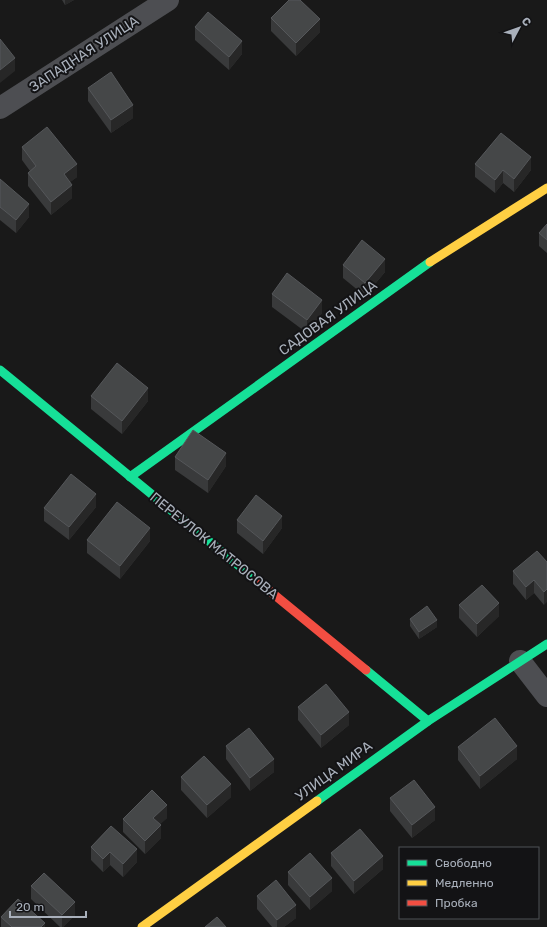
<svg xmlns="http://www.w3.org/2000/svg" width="547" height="927" font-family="Rubik,sans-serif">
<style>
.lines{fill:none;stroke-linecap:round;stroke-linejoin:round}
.street{stroke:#4d4e52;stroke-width:22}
.fast{stroke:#16e098;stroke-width:9}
.slow{stroke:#ffcf43;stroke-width:9}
.jam{stroke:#f24e42;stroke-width:9}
.wall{fill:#393a3b}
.shaded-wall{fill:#272727}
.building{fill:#454748;stroke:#55575a}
.labels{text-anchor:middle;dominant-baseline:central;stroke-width:4;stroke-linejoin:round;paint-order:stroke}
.street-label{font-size:14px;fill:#a9b0bb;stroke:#131315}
</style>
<rect width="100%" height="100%" fill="#191919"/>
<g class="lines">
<g class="street">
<polyline points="0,108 168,0"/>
<polyline points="520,661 547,696"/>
</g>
<g class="fast">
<polyline points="0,370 260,583"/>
<polyline points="130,477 430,262"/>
<polyline points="366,670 428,721"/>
<polyline points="317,801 428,721 547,644"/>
</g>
<g class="slow">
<polyline points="430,262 547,188"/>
<polyline points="142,927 317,801"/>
</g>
<polyline class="jam" points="260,583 366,670"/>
</g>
<g class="wall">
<polygon points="62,0 74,0 65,5"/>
<polygon points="271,18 320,32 296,56 271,31"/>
<polygon points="195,27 242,54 229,70 195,40"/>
<polygon points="88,88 133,118 111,133 88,101"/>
<polygon points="22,147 77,177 70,182 72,198 51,215 28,186 28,173 30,171 22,160"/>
<polygon points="475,164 531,170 514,192 503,183 495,193 475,177"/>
<polygon points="0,179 29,217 16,233 0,220"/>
<polygon points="547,224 547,253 539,246 539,233"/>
<polygon points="343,265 385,272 365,296 343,278"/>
<polygon points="272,294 322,313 307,333 272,307"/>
<polygon points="91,396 148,401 122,434 91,409"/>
<polygon points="175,457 226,466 208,493 175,470"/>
<polygon points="96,507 69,540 44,521 44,508"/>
<polygon points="237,520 282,528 263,554 237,533"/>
<polygon points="87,540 150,541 120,579 87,553"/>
<polygon points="547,562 544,605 534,593 526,600 513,584 513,571"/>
<polygon points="459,605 499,616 477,637 459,618"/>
<polygon points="410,619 437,627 419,639 410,626"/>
<polygon points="298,707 349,725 321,748 298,720"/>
<polygon points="226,746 274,772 250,791 226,759"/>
<polygon points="458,747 517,759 480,789 458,760"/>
<polygon points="181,777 231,797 207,818 181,790"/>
<polygon points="390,798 435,820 412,838 390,811"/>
<polygon points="167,818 160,824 161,838 145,854 123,832 123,819"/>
<polygon points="111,826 137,862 123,877 110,865 103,872 91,860 91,847"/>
<polygon points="331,853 383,869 354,894 331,866"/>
<polygon points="288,872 332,891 310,910 288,885"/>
<polygon points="31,886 75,915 63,927 60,927 31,899"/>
<polygon points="257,896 296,918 284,927 272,927 257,909"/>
<polygon points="1,917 45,927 1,927"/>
</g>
<g class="shaded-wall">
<polygon points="65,0 74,0 65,5"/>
<polygon points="320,19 320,32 296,56 296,43"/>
<polygon points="242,41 242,54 229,70 229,57"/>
<polygon points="15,58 15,71 0,83 0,70"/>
<polygon points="133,105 133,118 111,133 111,120"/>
<polygon points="531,157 531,170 514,192 514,179"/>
<polygon points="77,164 77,177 64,187 64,174"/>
<polygon points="503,170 503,183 495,193 495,180"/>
<polygon points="72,185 72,198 51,215 51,202"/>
<polygon points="29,204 29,217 16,233 16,220"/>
<polygon points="385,259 385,272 365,296 365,283"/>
<polygon points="322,300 322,313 307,333 307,320"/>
<polygon points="148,388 148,401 122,434 122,421"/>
<polygon points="226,453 226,466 208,493 208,480"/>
<polygon points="96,494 96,507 69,540 69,527"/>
<polygon points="282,516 282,528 263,554 263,541"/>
<polygon points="150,528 150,541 120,579 120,566"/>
<polygon points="534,580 534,593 526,600 526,587"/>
<polygon points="547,589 547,602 544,605 544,592"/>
<polygon points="499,603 499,616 477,637 477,624"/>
<polygon points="437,620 437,627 419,639 419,632"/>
<polygon points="349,712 349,725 321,748 321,735"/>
<polygon points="517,746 517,759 480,789 480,776"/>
<polygon points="274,759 274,772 250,791 250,778"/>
<polygon points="231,784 231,797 207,818 207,805"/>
<polygon points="167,805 167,818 153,831 153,818"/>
<polygon points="435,807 435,820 412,838 412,825"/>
<polygon points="161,825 161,838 145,854 145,841"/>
<polygon points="137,849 137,862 123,877 123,864"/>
<polygon points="110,852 110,865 103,872 103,859"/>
<polygon points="383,856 383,869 354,894 354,881"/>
<polygon points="332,878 332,891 310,910 310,897"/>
<polygon points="75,902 75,915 63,927 62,927 62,915"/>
<polygon points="296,905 296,918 284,927 277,927 277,920"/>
<polygon points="45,923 45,927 41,927"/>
</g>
<g class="building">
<polygon points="289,0 300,0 320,19 296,43 271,18"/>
<polygon points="208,12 242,41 229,57 195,27"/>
<polygon points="0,39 15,58 0,70"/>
<polygon points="111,72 133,105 111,120 88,88"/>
<polygon points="47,127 77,164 64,174 72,185 51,202 28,173 36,166 22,147"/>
<polygon points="501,133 531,157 514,179 503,170 495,180 475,164"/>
<polygon points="0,179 29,204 16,220 0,207"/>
<polygon points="547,224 547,240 539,233"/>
<polygon points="362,240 385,259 365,283 343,265"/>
<polygon points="287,273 322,300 307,320 272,294"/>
<polygon points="117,363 148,388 122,421 91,396"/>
<polygon points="193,430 226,453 208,480 175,457"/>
<polygon points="71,474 96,494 69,527 44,508"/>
<polygon points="256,495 282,516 263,541 237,520"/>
<polygon points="117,502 150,528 120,566 87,540"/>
<polygon points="537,551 547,562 547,589 544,592 534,580 526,587 513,571"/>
<polygon points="482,585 499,603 477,624 459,605"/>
<polygon points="427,606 437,620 419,632 410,619"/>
<polygon points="326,684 349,712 321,735 298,707"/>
<polygon points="495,718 517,746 480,776 458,747"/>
<polygon points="249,728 274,759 250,778 226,746"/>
<polygon points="204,756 231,784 207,805 181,777"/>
<polygon points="414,780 435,807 412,825 390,798"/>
<polygon points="152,790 167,805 153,818 161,825 145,841 123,819"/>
<polygon points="111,826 137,849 123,864 110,852 103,859 91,847"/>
<polygon points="360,829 383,856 354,881 331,853"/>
<polygon points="310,853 332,878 310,897 288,872"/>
<polygon points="44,873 75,902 62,915 31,886"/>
<polygon points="276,880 296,905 277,920 257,896"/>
<polygon points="18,899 45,923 41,927 12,927 1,917"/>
<polygon points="217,917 226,927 205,927"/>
</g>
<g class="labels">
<g class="street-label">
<text transform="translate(84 54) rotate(-33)">ЗАПАДНАЯ УЛИЦА</text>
<text transform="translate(328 318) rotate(-36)">САДОВАЯ УЛИЦА</text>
<text transform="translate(214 546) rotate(39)">ПЕРЕУЛОК МАТРОСОВА</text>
<text transform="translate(334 771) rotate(-36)">УЛИЦА МИРА</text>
</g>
</g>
<rect x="399" y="847" width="140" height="72" fill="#131315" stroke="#4f5257"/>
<rect x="407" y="860" width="20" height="6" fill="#16e098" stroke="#4f5257"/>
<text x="435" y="867" font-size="12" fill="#a9b0bb">Свободно</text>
<rect x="407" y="880" width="20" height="6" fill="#ffcf43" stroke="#4f5257"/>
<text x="435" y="887" font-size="12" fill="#a9b0bb">Медленно</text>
<rect x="407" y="900" width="20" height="6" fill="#f24e42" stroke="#4f5257"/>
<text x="435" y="907" font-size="12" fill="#a9b0bb">Пробка</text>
<g transform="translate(519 28) rotate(49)" stroke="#131315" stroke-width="3" paint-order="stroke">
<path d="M0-3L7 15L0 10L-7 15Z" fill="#a9b0bb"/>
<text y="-6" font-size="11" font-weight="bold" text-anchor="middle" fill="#a9b0bb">С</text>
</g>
<path d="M10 911v6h76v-6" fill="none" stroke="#a9b0bb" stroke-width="2"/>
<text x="16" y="911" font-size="12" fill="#a9b0bb" stroke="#131315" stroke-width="3" paint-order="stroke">20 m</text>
</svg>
